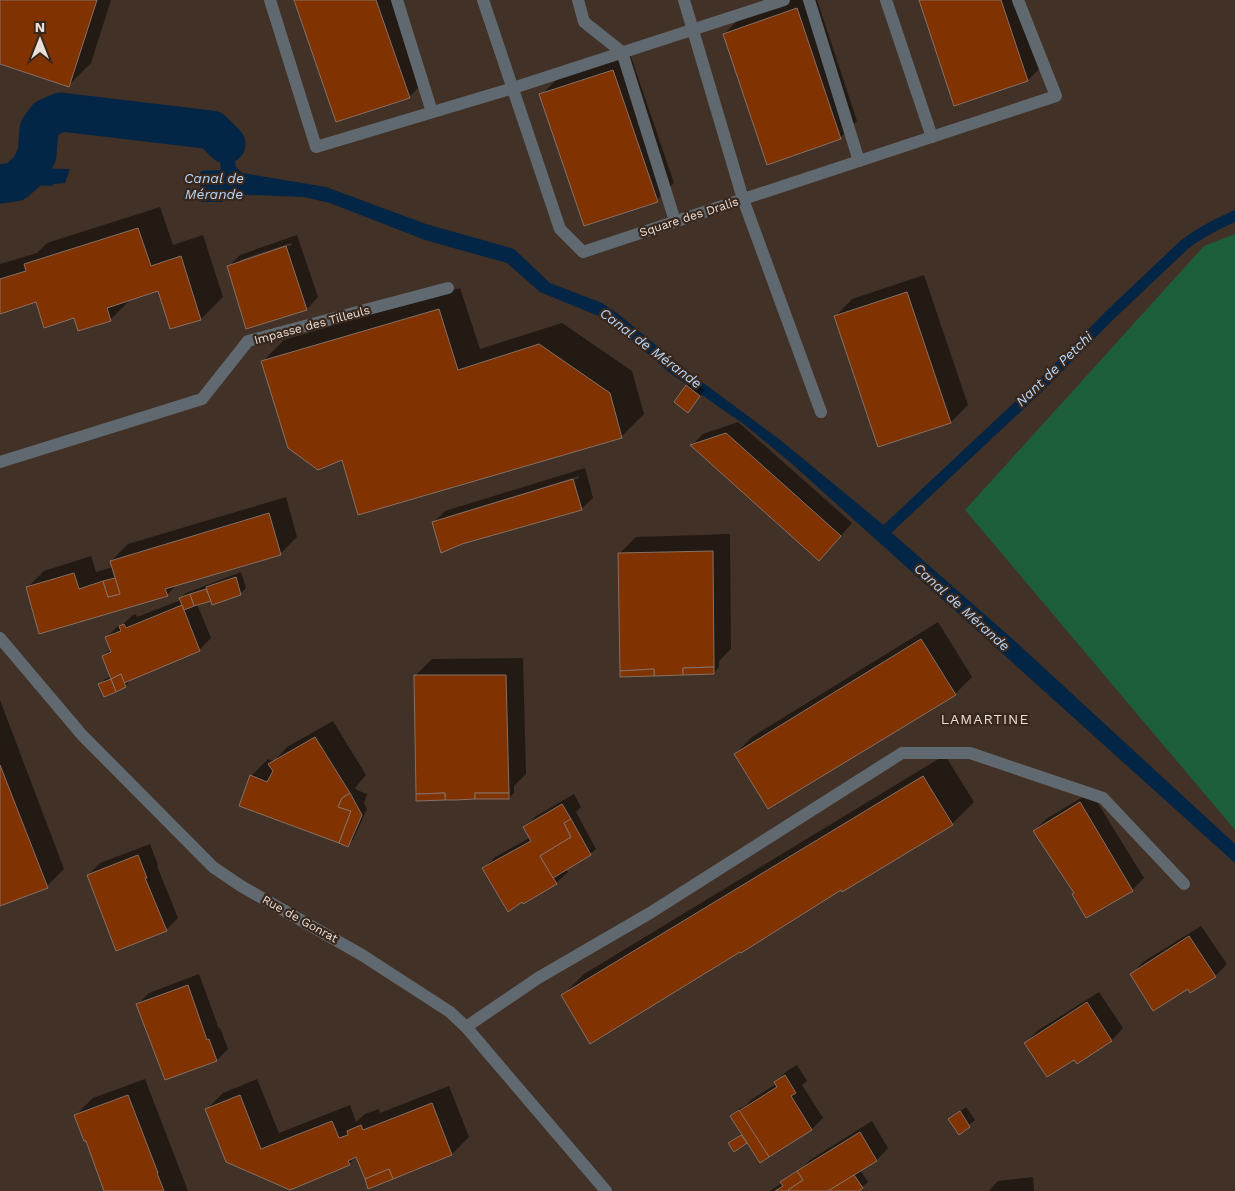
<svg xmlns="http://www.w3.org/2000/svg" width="1235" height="1191" font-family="'Work Sans',sans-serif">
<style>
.green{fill:#1d5e3a}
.water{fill:#032546}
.shadow{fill:#0007;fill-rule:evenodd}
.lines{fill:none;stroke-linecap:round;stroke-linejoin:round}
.stream{stroke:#032546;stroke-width:11}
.canal{stroke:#032546;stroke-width:39}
.building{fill:#803200;stroke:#867066}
.service{stroke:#60696f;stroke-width:12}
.minor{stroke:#60696f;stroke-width:12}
.labels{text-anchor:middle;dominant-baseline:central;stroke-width:4.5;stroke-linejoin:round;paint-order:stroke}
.street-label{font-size:12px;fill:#ebdfd8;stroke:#38271c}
.water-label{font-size:14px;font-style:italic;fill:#b7d7fa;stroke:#38271c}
.neighbourhood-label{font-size:14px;letter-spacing:1px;fill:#ebdfd8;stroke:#38271c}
</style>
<rect width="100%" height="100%" fill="#423126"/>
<polygon class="green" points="1235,234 1235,830 965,510 1204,246"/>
<g class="water">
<polygon points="183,123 216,125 231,139 236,167 242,173 326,187 426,224 514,249 550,283 602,303 617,313 690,373 779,439 892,532 892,533 1017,643 1235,844 1235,863 791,463 745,425 670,373 627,336 601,317 540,292 507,263 425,240 330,203 304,197 227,194 222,202 201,202 200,173 202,171 221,170 218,141 213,135 173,132 173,126 180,126"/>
<polygon points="21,168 70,169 65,183 54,184 52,186 18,184 0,186 0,171"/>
</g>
<g class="shadow">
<polygon points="0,0 111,0 91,63 69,85 0,63"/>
<polygon points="296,0 399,0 426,80 409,97"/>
<polygon points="790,0 817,0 857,121 840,138 724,34 741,17"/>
<polygon points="920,0 1024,0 1045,63 1028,80 955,104"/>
<polygon points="630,54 674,183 657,200 541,95 558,78"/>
<polygon points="160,207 173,245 203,235 223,297 201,319 171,328 158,289 132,298 110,320 74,316 36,300 0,313 0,264 37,253 47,243"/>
<path d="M297,235L318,297L307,309L247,328L228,267L240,255ZM291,243L292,245L240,263V260Z"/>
<polygon points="924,275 968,405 951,422 879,446 835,317 852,299"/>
<polygon points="460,288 480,349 562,323 632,371 644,414 622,436 358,514 343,459 262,362 284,340"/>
<polygon points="692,381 705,390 688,411 687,386"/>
<polygon points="738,422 852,523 830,548 692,445 703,434"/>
<path d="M585,468L593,498L581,509L434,522L445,511ZM579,476V478L446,519V517Z"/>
<polygon points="286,497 297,537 280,554 177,584 167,595 40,632 27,588 44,571 91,556 96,572 113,567 111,561 128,544"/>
<polygon points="730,534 731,649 719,661 719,667 714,673 619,554 636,537"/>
<polygon points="241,572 246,588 240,594 197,604 211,638 199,650 130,679 130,681 125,686 100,684 105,679 111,676 103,656 111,649 106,638 118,626 124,623 133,615 136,614 137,617 181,600 180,598 186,593"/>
<polygon points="938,622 972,677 955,694 735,754 752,737"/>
<polygon points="523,658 526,774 514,786 514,793 509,798 415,676 432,659"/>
<polygon points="0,700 64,869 47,886 0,905"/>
<polygon points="333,721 366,775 355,788 357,790 367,794 364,803 367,809 353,840 347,845 251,776 268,759 274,761 287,747"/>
<polygon points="945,755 974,802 952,824 842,888 740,951 562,996 584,974"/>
<polygon points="1091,792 1144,878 1132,890 1087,917 1075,893 1034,831 1046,819"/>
<polygon points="574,794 581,807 576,812 596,849 590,854 566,869 568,872 556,883 484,869 495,857 531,837 525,827 536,816"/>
<polygon points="150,844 158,865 157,866 178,918 166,930 88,875 100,863"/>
<polygon points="1201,926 1227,964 1215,976 1132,974 1143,962"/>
<polygon points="199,974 219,1029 220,1028 228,1049 217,1060 138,1004 149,993"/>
<polygon points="1099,992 1123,1028 1112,1040 1077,1062 1075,1058 1025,1043 1037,1031"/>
<polygon points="797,1065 807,1081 802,1085 823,1118 812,1129 760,1161 748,1142 734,1150 730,1143 742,1133 731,1116 737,1110 745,1106 752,1099 776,1084 776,1082 787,1071"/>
<polygon points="145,1079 188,1191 105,1191 86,1139 76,1115 93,1098"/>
<polygon points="257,1079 279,1133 350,1105 356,1122 365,1114 379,1109 380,1113 449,1086 469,1137 452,1154 369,1187 357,1156 349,1164 290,1188 206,1110 223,1093"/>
<polygon points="966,1107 975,1120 959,1133 950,1119"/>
<polygon points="872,1121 888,1148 877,1160 860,1170 868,1182 862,1187 856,1191 770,1191 782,1183 781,1182 787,1177 804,1166 810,1160"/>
<polygon points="1033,1177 1034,1191 989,1191 998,1181"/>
</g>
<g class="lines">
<path class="stream" d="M882,534L1041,385L1109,316L1184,245C1200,232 1217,224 1235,216"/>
<polyline class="canal" points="0,184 15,182 29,170 37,155 39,129 47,118 61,112 212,130 226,144"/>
</g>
<g class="building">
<polygon points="0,0 97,0 69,87 0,64"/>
<polygon points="294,0 376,0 410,98 336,122"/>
<polygon points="919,0 1001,0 1028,81 954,106"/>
<polygon points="797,8 841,139 767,165 723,34"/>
<polygon points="613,70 658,202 584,226 539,94"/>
<polygon points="138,228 151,266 181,256 201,320 170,329 158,291 107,308 111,321 78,331 74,318 44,328 36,302 0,314 0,279 26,271 24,264"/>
<polygon points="286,246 307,310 246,329 227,266"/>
<polygon points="907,292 951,423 878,447 834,316"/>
<polygon points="439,309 458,370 539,344 610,393 622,438 358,515 342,460 318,470 288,448 261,361"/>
<polygon points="686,385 700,396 688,413 674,402"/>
<polygon points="726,433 841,536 819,561 690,445"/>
<polygon points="573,479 582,510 462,544 441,553 432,522"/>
<polygon points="269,513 281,555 165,589 168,596 39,634 26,587 74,573 79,589 103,581 108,597 120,594 110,561"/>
<polygon points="713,551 714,667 683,668 683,675 654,676 654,669 620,671 618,553"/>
<polygon points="236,577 241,595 212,605 206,587"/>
<polygon points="115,578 120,594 108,597 103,581"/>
<polygon points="206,589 211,601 194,606 190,594"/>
<polygon points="190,594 194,606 184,610 179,598"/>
<polygon points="182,605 200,651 124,683 121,674 111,679 102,656 111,652 105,637 121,631 119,626 124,624 126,628"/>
<polygon points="921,639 956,695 768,809 734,754"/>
<polygon points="714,667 714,674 683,675 683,668"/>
<polygon points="654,669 654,676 620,677 620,671"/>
<polygon points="121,674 126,687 116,692 111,679"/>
<polygon points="414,675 506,675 509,793 475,793 475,799 455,800 445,800 445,793 416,794"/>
<polygon points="111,679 116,692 104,697 98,684"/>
<polygon points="315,737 350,793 342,798 338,807 351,811 339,843 239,806 250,775 267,782 273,771 268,764"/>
<polygon points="0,765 48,888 0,906"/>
<polygon points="923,776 953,825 842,892 841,890 741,953 740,952 590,1044 561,995"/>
<polygon points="350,793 362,815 348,847 339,843 351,811 338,807 342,798"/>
<polygon points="445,793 445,800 416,801 416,794"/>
<rect x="475" y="793" width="34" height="6"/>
<polygon points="1080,802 1133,891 1086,918 1072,894 1074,893 1033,831"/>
<polygon points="562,804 571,819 564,823 571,837 540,856 557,884 523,904 522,902 508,912 482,868 531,841 523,827"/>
<polygon points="571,819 591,855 553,878 540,856 571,837 564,823"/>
<polygon points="138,855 147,878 145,878 167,931 116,951 87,875"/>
<polygon points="1189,936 1216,977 1190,993 1188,989 1153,1011 1130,974"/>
<polygon points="188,985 207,1040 209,1039 217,1061 165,1080 136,1004"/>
<polygon points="1087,1002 1112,1041 1077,1064 1074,1060 1047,1077 1024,1043"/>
<polygon points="785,1075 796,1093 791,1096 812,1130 769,1157 739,1111 777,1087 774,1082"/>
<polygon points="128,1095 158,1173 157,1173 164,1191 104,1191 86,1141 84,1141 74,1115"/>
<polygon points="240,1095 261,1149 332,1121 339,1138 348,1135 347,1131 361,1125 363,1130 432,1103 452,1155 393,1179 389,1169 365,1179 356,1157 348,1161 350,1165 290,1190 226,1162 205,1109"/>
<polygon points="739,1110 769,1157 760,1163 730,1116"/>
<polygon points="960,1111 970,1127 959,1135 948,1119"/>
<polygon points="860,1132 877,1161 828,1191 789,1191 788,1190 803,1180 797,1171"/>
<polygon points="741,1135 747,1143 734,1152 728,1143"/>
<polygon points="389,1169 393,1179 368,1189 365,1179"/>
<polygon points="797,1171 803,1180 788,1190 789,1191 775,1191 783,1186 780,1182"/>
<polygon points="854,1175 863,1188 859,1191 828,1191"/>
</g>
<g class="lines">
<g class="service">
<polyline points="270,0 316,147 513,88 784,0"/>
<polyline points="397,0 432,112"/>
<polyline points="483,0 560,229 583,252 1056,96 1018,0"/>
<polyline points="578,0 584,22 622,52 675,221"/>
<polyline points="684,0 743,199 821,412"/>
<polyline points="809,0 859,161"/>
<polyline points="886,0 932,137"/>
<polyline points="0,462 202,399 248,341 448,288"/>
<polyline points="466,1027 538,978 650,913 902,753 970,753 1103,798 1184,884"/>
</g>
<polyline class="minor" points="0,638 82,735 213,867 241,886 362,955 450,1012 466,1027 606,1191"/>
</g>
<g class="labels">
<g class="street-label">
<text transform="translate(689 217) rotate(-18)">Square des Dralis</text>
<text transform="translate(312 325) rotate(-15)">Impasse des Tilleuls</text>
<text transform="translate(300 919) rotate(29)">Rue de Gonrat</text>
</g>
<g class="water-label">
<text x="214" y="178">Canal de<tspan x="214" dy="16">Mérande</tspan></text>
<text transform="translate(651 348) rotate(37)">Canal de Mérande</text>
<text transform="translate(1054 369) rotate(-44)">Nant de Petchi</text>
<text transform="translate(962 607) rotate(42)">Canal de Mérande</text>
</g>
<g class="neighbourhood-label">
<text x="985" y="719">LAMARTINE</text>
</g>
</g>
<g transform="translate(40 40)" stroke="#38271c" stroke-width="4" paint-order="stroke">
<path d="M0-4L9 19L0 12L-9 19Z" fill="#ebdfd8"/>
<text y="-8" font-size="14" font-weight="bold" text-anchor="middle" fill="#ebdfd8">N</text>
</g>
</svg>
